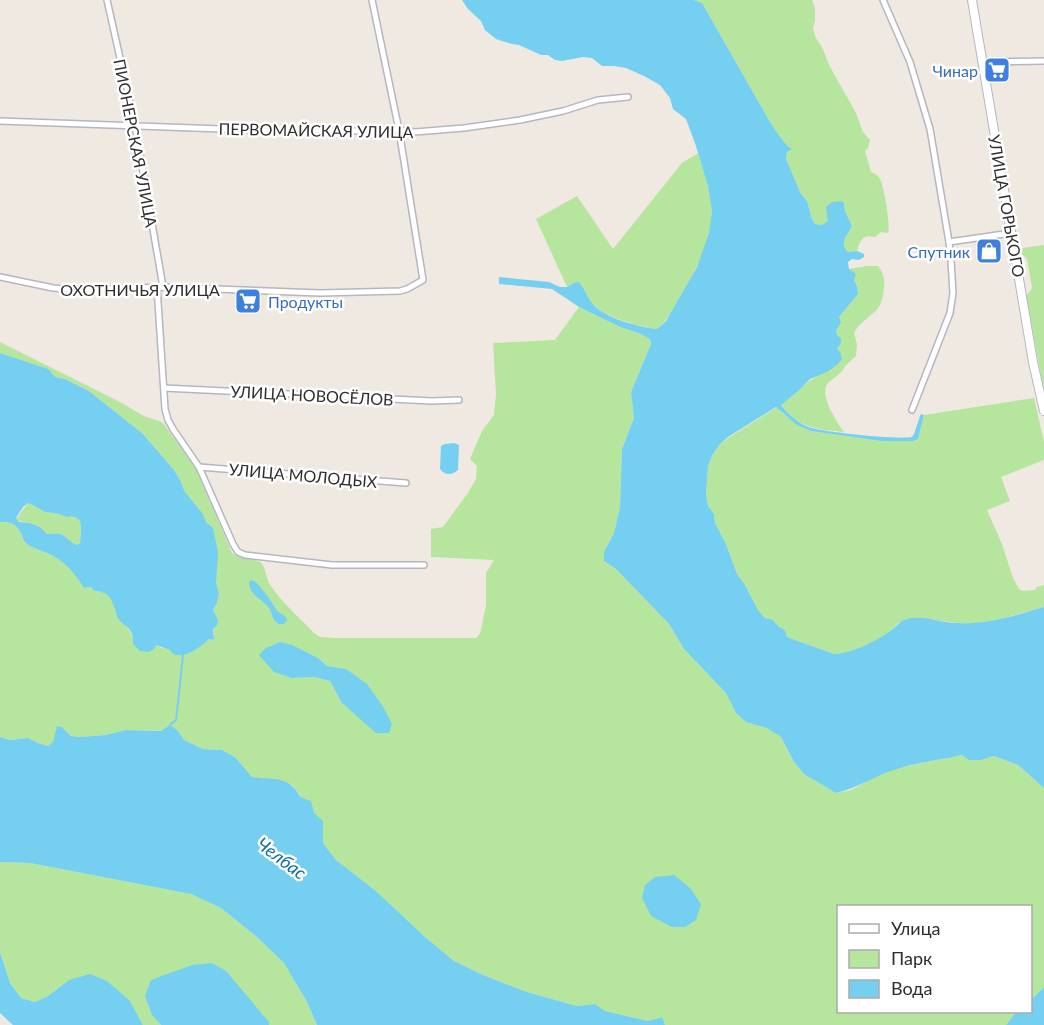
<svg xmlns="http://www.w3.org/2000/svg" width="1044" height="1025" font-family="Lato,sans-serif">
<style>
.green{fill:#b6e59e;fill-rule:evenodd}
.water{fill:#75cff0;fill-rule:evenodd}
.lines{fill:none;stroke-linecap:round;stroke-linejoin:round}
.stream{stroke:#75cff0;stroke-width:2}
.minor-casing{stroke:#b4b7c1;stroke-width:8}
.secondary-casing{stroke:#b4b7c1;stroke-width:10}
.minor{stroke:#fff;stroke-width:5}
.secondary{stroke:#fff;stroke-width:8}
.labels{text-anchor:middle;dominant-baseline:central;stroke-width:5;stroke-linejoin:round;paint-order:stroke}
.shop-label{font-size:16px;fill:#366cbe;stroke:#fff;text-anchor:end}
.street-label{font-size:16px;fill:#2e2e2e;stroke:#fff}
.water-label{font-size:18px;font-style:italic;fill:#0d6fa3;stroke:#fff}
</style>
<rect width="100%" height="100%" fill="#efe9e1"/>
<g class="green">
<path d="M694,0H812L815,8V20L813,29L816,38L823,49L829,65L856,113L863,132L870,140L868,148L865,151L871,172C876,174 879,176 881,181C884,190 891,225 888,233L881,232L875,237C863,234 860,240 857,251L848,252L844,248L843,242L852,226L845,211L844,203L828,215V221L822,225L815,224L812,219L807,201L801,194L786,159L787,152L791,150C785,146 774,128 770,122L702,3Z"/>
<path d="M698,153C703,169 713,195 712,212C711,242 696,270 681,295C674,307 668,320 657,329C639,326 604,318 592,303C584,293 588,290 574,283L567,287L536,219L577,196L613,249L682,163Z"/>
<polygon points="1044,245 1044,391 1026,294 1028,294 1032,288 1027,259 1016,249"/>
<path d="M867,266H878C879,267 883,273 883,275C886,283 883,302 878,308C870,318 859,322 854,333L857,344L856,356L845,366C842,374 834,377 828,383C818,394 837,422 844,432C817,429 798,429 781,404C796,393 809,377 827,372L837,349L836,330L839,317L858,294L857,286L849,269Z"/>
<path d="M579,307L620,327L641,334L650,338L651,344L631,392L634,418L622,449L620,507L614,533L604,552V561L616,569L669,624L684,649L726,693L737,713L746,722L768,728L781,737L794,762L804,774L836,793L851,790L873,778L897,768L962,755L981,760L994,756L1018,765L1044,788V987L1034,997L1031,998L1030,906H838V1012H1016L1006,1025H665L661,1017L648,1021L605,1011L595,1004L577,1006L527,992L483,975L454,961L424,936L376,891L336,860L323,843L314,813L292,785L252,777L235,757L222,750L203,749L184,740L178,731L126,730L105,735L81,737L71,736L62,727L58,726L53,742L48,746L38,743L28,738L10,740L0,737V522C11,522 16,523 22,535C24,540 22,540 26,543C34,548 43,551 51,555C66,562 77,574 84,588L91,587L94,591C99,592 105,591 108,595C113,601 114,608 117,614C121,624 129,625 133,639L156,645L162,648L194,651L209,639L214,640L213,610L217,603L219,593L216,583V570L213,528L206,522L203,514L185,492L180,480L174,470L143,434L89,391L65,379L55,377L47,369L0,353V342L122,403C129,407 136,412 144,416C150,419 157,419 163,423L193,464L197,472L232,553C241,561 259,558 262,564C266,570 266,577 269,583C280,601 299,617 314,633L320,637L337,638H476L479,635L481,630L486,605V573L494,560L431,557V529L443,527L468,493L476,479L477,466L470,459L482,431L494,415L496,394L493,343L555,340ZM280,642L292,646L318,658L327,666L346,669L341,703L330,681L314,677L292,678Z"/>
<path d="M1034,398L1044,442V460L1001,477L1010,501L987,510L1002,544L1013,578L1019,589L1023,591L1035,590L1037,587L1044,585V607L993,621L977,623H956L923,618L898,623C885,639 855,653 834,654L787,637L785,630L778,626L773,620L765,618L758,610L745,585L737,574L726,544L715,523L714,514L708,506L706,494L708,466L713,454L720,444L728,438L777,407L783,414L811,431L881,441H914L918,439L924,415Z"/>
<path d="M28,503C34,505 40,510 46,511C54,513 59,513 66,517C85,513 81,530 80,543L77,545C61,537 68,532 47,534C42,529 37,525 30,523C24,521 21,523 16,519Z"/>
<polygon points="0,862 30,863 191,894 221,908 257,937 284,963 307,1002 317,1025 269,1025 269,1022 242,992 152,1015 161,1025 143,1025 130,1001 69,980 48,996 35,1002 21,998 10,983 0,952"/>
</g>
<g class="water">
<path d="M462,0H694L702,3L770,122C775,129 785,146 792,149L787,152L786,159L801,194L807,201L812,219L815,224L822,225L828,221L826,207L832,202L841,201L844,203L845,211L852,226C848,235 838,243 848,252L857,251L864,254V257L859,260L852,259L848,262L849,269L856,274L854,280L857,286L858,294L839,317L841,323L836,330L837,335L841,339V343L837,349L840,352L842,359L838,364L827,372L810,379L798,391L781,405C788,414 796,421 806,426C818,432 898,440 912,437L914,434L920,416L921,414L924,415L918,439L914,441H881L811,431L797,425L776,407L728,437L720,444L713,454L708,466L706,494L708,506L714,514L715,523L726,544L737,574L745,585L758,610L765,618L773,620L778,626L785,630L787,637L834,654C853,653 874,642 889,632C899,625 899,620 912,618C928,616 943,623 958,623C988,625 1016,615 1044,607V788L1018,765L994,756L981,760H969L962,755C941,760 918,762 897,769C876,775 858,788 836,793L804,774L794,762L781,737L767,728L746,722L736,713L726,693L684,649L669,624L616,569L604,561V552L614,533L620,507L622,449L634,418L631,392L651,344L650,339L641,334L620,327L579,307L552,289L499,284V277L549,282L560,287H567L574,283L579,282C585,289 587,297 592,303C603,318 639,327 657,329L666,321L697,267L709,233L712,211L708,186L696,146L686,119L673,109L670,98L660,85L644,76L626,68L614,66H602L592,58L583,57L562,61L555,60L548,55H541L519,45L512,44L496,39L485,30L481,21L468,9Z"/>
<path d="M0,353L48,369L55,377L65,379L89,391L143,434L174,470L180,480L185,492L203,514L206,522L213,528L218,553L216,583L219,593L217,603L213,610L218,620L217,625L213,629L214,640L209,639C201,647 186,659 173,654C172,653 171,651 170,650C166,648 160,647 156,645L154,649L149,652L140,651L133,644C134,626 124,628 117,617C116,614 116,610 114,607C110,595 107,592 94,591L91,587L84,588C75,573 64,560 47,553C40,550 32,548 26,543C22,539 24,540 22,535C16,523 11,522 0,522ZM28,503C35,505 40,510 46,512C54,513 59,513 66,517C85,513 81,530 80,543L77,545C61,537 68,532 47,534C39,525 31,522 19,522L16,518L23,507Z"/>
<path d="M454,443L459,445L458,470C452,475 445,476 440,469L441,446L445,444Z"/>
<path d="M251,580L256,582L269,598L277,611L286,617L287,620L284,624C280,624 278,625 275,621C272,618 272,612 269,608C262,598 250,597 249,582Z"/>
<polygon points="280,642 292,645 318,658 327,666 346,669 367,684 382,705 392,724 389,733 376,733 341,702 330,681 314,677 292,678 274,672 259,655 266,648"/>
<path d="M170,725L178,731L184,740L203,749L222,750L235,757L252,777C264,779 283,777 292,786C302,795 295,796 311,801L314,813L323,821V843L336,860L376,891L424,936L454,961L483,975L527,992L577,1006L595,1004L605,1011L648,1021L662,1017L665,1025H317L307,1002L284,963L257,937L221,908L191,894L30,863L0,862V737L10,740L28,738L38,743L48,746L53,742L57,726L62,727L71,736L81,737L105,735L126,730L161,731Z"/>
<polygon points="674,875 690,888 701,904 696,920 685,927 672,927 651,916 642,898 645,885 655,877"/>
<polygon points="0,952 10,983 21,998 35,1002 48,996 69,980 90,974 107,981 130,1001 143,1025 13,1025 0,1013"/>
<polygon points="212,963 226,971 269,1022 269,1025 161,1025 152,1015 145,996 151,980 192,965"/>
<polygon points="1044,987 1044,1025 1006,1025 1016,1012 1030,1012 1031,998 1034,997"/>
</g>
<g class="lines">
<polyline class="stream" points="170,725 176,720 177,712 183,655"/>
<defs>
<g id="minor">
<polyline points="107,0 135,125 163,287"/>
<polyline points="883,0 910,62 930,129 949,242 951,261 953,293 950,313 912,410"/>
<polyline points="982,62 1044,61"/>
<polyline points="0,121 303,132 399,130 415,132 464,128 520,120 563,111 598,100 628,97"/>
<polyline points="949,242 1011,233"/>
<polyline points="0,277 53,288 76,290 163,287 320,293 400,291 407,289 423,280 399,130 372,0"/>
<polyline points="157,287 165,409 168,420 173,429 199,467 233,544 238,552 245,555 332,565 424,565"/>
<polyline points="164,388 432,401 459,400"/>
<polyline points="199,467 406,483"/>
</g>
<polyline id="secondary" points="972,0 1033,362 1044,411"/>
</defs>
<use href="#minor" class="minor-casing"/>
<use href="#secondary" class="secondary-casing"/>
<use href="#minor" class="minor"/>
<use href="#secondary" class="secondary"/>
</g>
<defs>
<symbol id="supermarket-square" viewBox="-11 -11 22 22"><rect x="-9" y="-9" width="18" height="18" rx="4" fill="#3f7fe0" stroke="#fff"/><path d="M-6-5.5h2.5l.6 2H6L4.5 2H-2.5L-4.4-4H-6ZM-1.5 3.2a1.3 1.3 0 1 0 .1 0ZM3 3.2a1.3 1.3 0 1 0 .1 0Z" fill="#fff"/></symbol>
<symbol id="shop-square" viewBox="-11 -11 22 22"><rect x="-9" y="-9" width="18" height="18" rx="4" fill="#3f7fe0" stroke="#fff"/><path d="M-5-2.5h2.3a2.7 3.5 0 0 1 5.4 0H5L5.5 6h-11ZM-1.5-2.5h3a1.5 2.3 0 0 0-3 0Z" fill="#fff"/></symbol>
</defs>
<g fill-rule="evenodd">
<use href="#supermarket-square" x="982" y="55" width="30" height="30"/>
<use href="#shop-square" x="974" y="236" width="30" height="30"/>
<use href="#supermarket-square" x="233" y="286" width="30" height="30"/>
</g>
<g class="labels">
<g class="shop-label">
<text x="978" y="70">Чинар</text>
<text x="970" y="251">Спутник</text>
<text x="268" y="301" text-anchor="start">Продукты</text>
</g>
<g class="street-label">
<text transform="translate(316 130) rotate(1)">ПЕРВОМАЙСКАЯ УЛИЦА</text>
<text transform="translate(136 143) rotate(79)">ПИОНЕРСКАЯ УЛИЦА</text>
<text transform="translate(1007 206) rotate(80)">УЛИЦА ГОРЬКОГО</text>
<text x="140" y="289">ОХОТНИЧЬЯ УЛИЦА</text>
<text transform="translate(312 395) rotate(3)">УЛИЦА НОВОСЁЛОВ</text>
<text transform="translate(303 475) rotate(5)">УЛИЦА МОЛОДЫХ</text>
</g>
<g class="water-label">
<text transform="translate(282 858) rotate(37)">Челбас</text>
</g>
</g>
<rect x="837" y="905" width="195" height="108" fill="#ffffff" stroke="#ababab" stroke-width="1.5"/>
<rect x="849" y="924" width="30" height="9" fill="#ffffff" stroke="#ababab" stroke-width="1.5"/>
<text x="891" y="935" font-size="18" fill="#2e2e2e">Улица</text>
<rect x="849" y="950" width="30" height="18" fill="#b6e59e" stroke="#ababab" stroke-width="1.5"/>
<text x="891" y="965" font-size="18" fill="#2e2e2e">Парк</text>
<rect x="849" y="980" width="30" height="18" fill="#75cff0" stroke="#ababab" stroke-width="1.5"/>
<text x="891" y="995" font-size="18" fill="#2e2e2e">Вода</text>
</svg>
